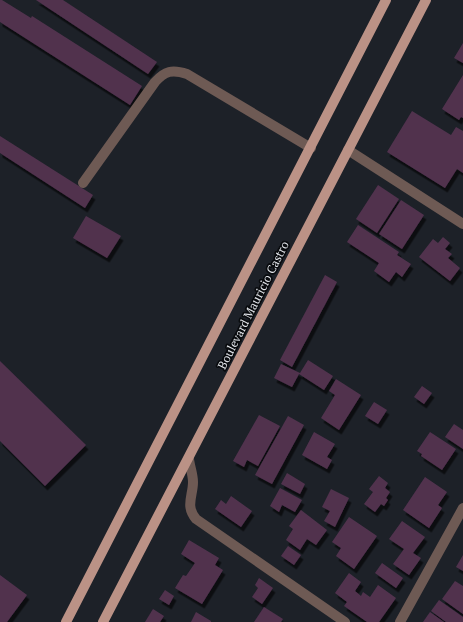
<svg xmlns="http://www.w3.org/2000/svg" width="463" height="622" font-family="'PT Serif',serif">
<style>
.building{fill:#51324e;filter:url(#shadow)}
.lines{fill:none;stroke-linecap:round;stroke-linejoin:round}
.minor{stroke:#6e5a54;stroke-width:10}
.major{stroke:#bb9286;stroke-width:10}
.labels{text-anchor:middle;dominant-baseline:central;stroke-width:3.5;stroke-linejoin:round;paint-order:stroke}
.street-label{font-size:12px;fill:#e3e6eb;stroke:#090b0e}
</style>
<defs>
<filter id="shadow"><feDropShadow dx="2.5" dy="4.5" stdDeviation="0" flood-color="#0009"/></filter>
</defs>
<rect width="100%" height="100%" fill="#1d2128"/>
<g class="building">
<polygon points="0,0 2,0 31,18 32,16 142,86 130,105 0,22"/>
<polygon points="36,0 63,0 157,62 148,74"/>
<polygon points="463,43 463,63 454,58"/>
<polygon points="463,75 463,118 461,117 459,120 442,109"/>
<polygon points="412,111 451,135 456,127 463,131 463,173 457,169 445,188 387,152"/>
<polygon points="0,136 93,195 85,208 0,153"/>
<polygon points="378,185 399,199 377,233 356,219"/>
<polygon points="401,200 424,215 402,249 379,234"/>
<polygon points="86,216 121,236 107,258 73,238"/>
<polygon points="358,225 399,252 397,255 411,264 402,277 396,272 389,282 374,271 379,263 347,242"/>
<polygon points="443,237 450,243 445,249 452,254 448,258 460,268 450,281 419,257 433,239 438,243"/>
<polygon points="325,275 337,282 292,367 280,360"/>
<polygon points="308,360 333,376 324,390 299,374 292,387 274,378 281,364 300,373"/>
<polygon points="0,361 86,445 45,486 0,441"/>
<polygon points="336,379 361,395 339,430 321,418 335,395 329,391"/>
<polygon points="422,386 432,393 424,404 414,397"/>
<polygon points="374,402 387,410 378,424 365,416"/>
<polygon points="259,415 280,426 258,466 247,460 244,467 233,461"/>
<polygon points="288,416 304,425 272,484 255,475"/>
<polygon points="454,424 463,430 463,449 445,437"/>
<polygon points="314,432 335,444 327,457 332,460 327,469 302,455"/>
<polygon points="430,432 456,449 442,470 421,456 422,454 417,451"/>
<polygon points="287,473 305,484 300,494 281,484"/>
<polygon points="379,476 388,483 385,488 390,492 386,498 388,500 384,506 381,504 375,512 364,504 373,492 369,489"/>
<polygon points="425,477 447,492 438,505 442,508 429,528 403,510"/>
<polygon points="280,488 302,500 295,512 282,505 279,512 270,506"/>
<polygon points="331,489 349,498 335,527 324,521 330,511 322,507"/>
<polygon points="231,496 252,511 241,527 215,509 221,500 226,504"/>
<polygon points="301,510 327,530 316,545 307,539 300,550 286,540 293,529 289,526"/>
<polygon points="349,517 377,536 354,569 336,556 341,548 332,542"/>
<polygon points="402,521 425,537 413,553 421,558 409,575 393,564 404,549 389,539"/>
<polygon points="189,540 219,558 215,565 223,570 202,604 175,588 183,575 186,576 195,563 181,554"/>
<polygon points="288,546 301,555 294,565 281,556"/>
<polygon points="463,555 463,571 456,567"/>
<polygon points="382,563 403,578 396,588 375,573"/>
<polygon points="349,573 361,582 355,591 361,596 363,592 370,597 378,585 396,598 379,622 367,622 344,606 347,602 335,593"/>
<polygon points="0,575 27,595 7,622 0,622"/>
<polygon points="259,578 273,588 262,604 252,597 258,588 255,585"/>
<polygon points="455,581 463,586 463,614 442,599"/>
<polygon points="165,590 174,596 169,605 159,599"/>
<polygon points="439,600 463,617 463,622 446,622 431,611"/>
<polygon points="264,607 283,619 281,622 254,622"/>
<polygon points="153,609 164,616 160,622 145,622"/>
<polygon points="196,612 211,621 211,622 191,622"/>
<polygon points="430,612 444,622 423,622"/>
</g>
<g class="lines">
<g class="minor">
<polyline points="348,150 463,224"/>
<path d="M83,183L155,82C165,71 172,69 187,74L311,148"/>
<path d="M189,459C190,467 193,475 193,482C193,496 185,506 196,519L345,622"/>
<polyline points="400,622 463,508"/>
</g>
<g class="major">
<polyline points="66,622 386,0"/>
<polyline points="103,622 426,0"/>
</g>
</g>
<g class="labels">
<g class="street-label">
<text transform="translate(253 305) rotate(-63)">Boulevard Mauricio Castro</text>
</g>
</g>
</svg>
